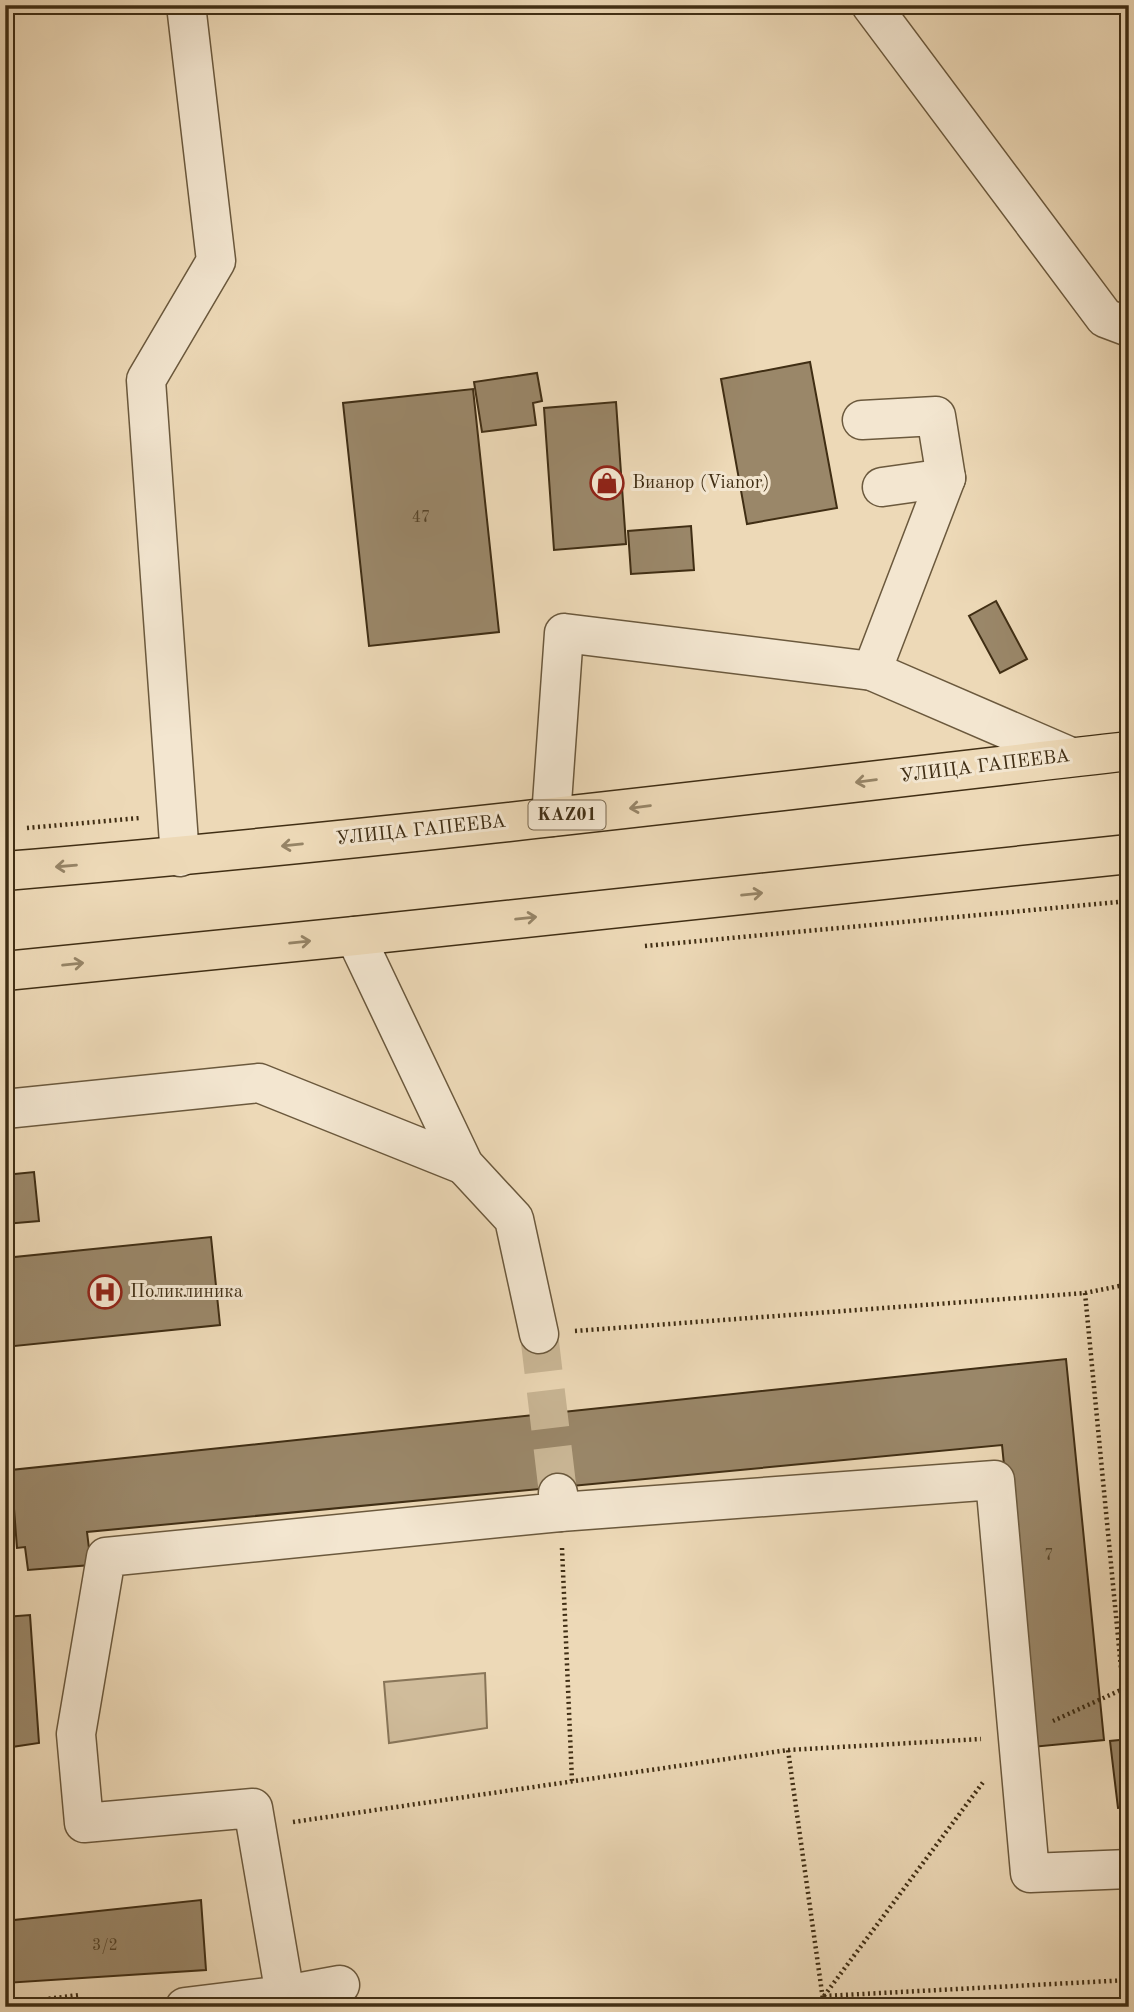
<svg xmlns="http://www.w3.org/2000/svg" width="1134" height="2012" font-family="'Old Standard TT',serif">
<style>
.green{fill:#d0bc9b;stroke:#887558;stroke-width:2}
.building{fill:#9a8769;stroke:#402e14;stroke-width:2}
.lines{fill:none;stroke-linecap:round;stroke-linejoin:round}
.minor-tunnel{stroke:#cab796;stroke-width:38;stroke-dasharray:38 19;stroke-linecap:butt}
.minor-casing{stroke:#6b593d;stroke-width:41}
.highway-casing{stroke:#402e14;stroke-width:41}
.path{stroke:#402e14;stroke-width:4.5;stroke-dasharray:2 3.5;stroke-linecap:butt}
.minor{stroke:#f3e6d0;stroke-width:38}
.highway{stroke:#edd9b7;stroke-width:38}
.oneway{stroke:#968466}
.labels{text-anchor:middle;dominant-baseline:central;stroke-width:6;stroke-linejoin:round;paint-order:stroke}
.number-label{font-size:16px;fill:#564429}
.shield{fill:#f3e6d0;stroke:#76654c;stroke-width:2}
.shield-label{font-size:18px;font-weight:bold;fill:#402e14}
.poi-label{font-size:19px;fill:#402e14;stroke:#f3e6d0;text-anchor:start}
.street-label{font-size:19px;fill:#402e14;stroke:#f3e6d0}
</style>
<rect width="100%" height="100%" fill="#edd9b7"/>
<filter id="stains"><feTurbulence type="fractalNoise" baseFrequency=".00286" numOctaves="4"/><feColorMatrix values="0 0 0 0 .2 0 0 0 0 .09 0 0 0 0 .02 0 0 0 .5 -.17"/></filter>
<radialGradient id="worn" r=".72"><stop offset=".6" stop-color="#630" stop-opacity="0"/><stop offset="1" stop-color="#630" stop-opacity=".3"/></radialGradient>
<polygon class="green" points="485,1673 487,1728 389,1743 384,1682"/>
<g class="building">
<polygon points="810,362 837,508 747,524 721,379"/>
<polygon points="537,373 542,401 533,403 536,425 482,432 474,382"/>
<polygon points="473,389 499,632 369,646 343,403"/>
<polygon points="616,402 626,544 554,550 544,408"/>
<polygon points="691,526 694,570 631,574 628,531"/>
<polygon points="996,601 1027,659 1000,673 969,616"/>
<polygon points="34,1172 39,1221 5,1224 5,1175"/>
<polygon points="211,1237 220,1325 5,1347 5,1258"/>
<polygon points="1066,1359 1104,1740 1032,1747 1002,1445 87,1532 91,1565 28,1570 25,1547 17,1548 11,1470"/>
<polygon points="30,1615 39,1743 5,1748 5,1617"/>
<polygon points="1129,1739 1129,1807 1118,1808 1110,1741"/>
<polygon points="201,1900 206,1970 5,1983 5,1921"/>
</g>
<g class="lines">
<polyline class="minor-tunnel" points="539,1334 558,1493"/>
<defs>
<g id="minor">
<polyline points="871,5 1105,318 1129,327"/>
<polyline points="862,420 936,416 946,478 872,671"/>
<polyline points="882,487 946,478"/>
<polyline points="551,817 564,633 872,671 1071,757"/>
<polyline points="180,857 146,380 216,261 186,5"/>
<polyline points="355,936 464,1165 514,1219 539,1334"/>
<polyline points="5,1109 259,1083 464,1165"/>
<polyline points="560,1512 995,1480 1030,1873 1129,1869"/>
<polyline points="285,1995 253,1808 84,1823 76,1734 106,1557 560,1512 558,1493"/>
<polyline points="185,2007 285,1995 340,1985"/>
</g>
<g id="highway">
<path d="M5,871C381,840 755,794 1129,751"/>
<polyline points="5,971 355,936 1129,854"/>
</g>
</defs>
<use href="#minor" class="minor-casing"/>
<use href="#highway" class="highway-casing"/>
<g class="path">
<polyline points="27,828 140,818"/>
<polyline points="645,946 1129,901"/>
<polyline points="1085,1293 1129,1284"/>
<polyline points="575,1331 1085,1293 1123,1689 1053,1721"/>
<polyline points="562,1548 572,1781"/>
<polyline points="788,1750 981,1739"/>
<polyline points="293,1822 788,1750 824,2007"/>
<polyline points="824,1996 984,1781"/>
<polyline points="824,1996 1129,1980"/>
<polyline points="5,2004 79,1995 81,2007"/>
</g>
<use href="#minor" class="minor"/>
<use href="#highway" class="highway"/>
</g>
<defs><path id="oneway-shaft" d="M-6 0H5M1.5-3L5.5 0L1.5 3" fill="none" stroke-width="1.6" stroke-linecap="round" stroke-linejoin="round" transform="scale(1.75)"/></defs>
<g class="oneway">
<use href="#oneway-shaft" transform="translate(866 781) rotate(173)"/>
<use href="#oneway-shaft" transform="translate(640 807) rotate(173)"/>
<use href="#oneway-shaft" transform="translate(292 845) rotate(174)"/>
<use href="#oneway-shaft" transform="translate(66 866) rotate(175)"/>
<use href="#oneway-shaft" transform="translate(752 894) rotate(-6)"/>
<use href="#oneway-shaft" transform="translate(526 918) rotate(-6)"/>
<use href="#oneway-shaft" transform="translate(300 942) rotate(-6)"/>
<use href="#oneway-shaft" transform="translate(73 964) rotate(-6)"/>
</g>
<defs>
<symbol id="shop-ring" viewBox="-11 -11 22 22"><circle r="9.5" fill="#f3e6d0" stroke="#8f2418" stroke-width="1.5"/><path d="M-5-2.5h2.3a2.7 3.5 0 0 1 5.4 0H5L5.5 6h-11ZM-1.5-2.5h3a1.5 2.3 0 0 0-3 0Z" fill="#8f2418"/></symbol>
<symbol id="hospital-ring" viewBox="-11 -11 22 22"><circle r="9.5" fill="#f3e6d0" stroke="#8f2418" stroke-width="1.5"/><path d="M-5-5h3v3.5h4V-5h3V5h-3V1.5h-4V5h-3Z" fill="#8f2418"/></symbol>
</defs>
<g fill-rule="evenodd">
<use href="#shop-ring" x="588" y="464" width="38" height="38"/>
<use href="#hospital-ring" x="86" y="1273" width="38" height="38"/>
</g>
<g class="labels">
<g class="number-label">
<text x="421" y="518">47</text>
<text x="1049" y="1556">7</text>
<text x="105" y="1946">3/2</text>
</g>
<rect class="shield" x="528.5" y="800.5" width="77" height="29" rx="5"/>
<g class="shield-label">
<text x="567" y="815">KАZ01</text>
</g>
<g class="poi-label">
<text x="632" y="483">Вианор (Vianor)</text>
<text x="130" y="1292">Поликлиника</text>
</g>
<g class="street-label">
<text transform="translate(985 767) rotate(-7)">УЛИЦА ГАПЕЕВА</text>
<text transform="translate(421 831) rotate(-6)">УЛИЦА ГАПЕЕВА</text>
</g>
</g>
<rect width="1134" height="2012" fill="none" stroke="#edd9b7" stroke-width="28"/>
<rect x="7" y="7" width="1120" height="1998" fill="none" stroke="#402e14" stroke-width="3.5"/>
<rect x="14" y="14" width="1106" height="1984" fill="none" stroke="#402e14" stroke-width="2"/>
<rect width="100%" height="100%" filter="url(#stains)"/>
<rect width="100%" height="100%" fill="url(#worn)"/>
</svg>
